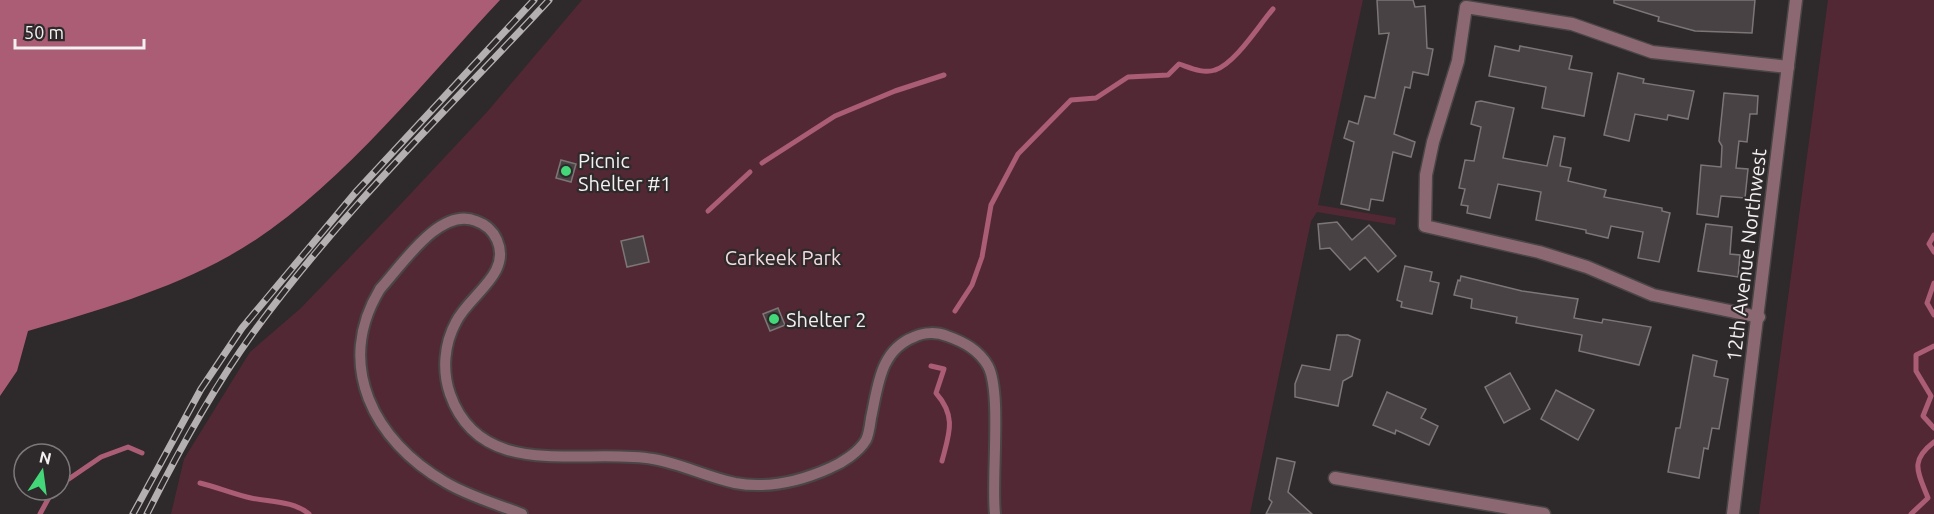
<svg xmlns="http://www.w3.org/2000/svg" width="1934" height="514" font-family="Ubuntu,sans-serif">
<style>
.green{fill:#532835}
.water{fill:#ab5d75}
.lines{fill:none;stroke-linecap:round;stroke-linejoin:round}
.stream{stroke:#ab5d75;stroke-width:5}
.building{fill:#484244;stroke:#7c7677;stroke-width:1.5}
.lane-casing{stroke:#4a4546;stroke-width:14}
.street-casing{stroke:#4a4546;stroke-width:15}
.lane{stroke:#8c6972;stroke-width:10}
.street{stroke:#8c6972;stroke-width:12}
.rail-casing{stroke:#b4b0b1;stroke-width:7}
.rail{stroke:#2e292a;stroke-width:4.5;stroke-dasharray:14;stroke-linecap:butt}
.poi-dot{fill:#44d77a;stroke:#2e292a;stroke-width:2}
.labels{text-anchor:middle;dominant-baseline:central;stroke-width:4.5;stroke-linejoin:round;paint-order:stroke}
.poi-label{font-size:20px;fill:#f3f0f1;stroke:#2e292a;text-anchor:start}
.street-label{font-size:20px;fill:#f3f0f1;stroke:#2e292a}
.park-label{font-size:20px;fill:#f3dce1;stroke:#2e292a}
</style>
<rect width="100%" height="100%" fill="#2e292a"/>
<g class="green">
<polygon points="582,0 1363,0 1318,205 1396,218 1395,225 1317,212 1311,221 1250,514 171,514 184,459 250,352 301,308 400,205 487,112"/>
<polygon points="1828,0 1934,0 1934,514 1759,514"/>
</g>
<path class="water" d="M0,0H500C421,84 329,201 229,256C166,291 96,311 28,331L17,371L0,396Z"/>
<g class="lines">
<g class="stream">
<polyline points="762,163 835,116 895,91 944,75"/>
<polyline points="708,211 750,172"/>
<polyline points="1934,235 1929,244 1934,252"/>
<polyline points="1934,283 1927,303 1934,315"/>
<path d="M955,311L972,285L982,257L991,205L1018,154L1071,100L1096,98L1128,77L1168,75L1179,64C1191,68 1203,74 1215,70C1235,64 1259,25 1273,9"/>
<polyline points="1934,346 1916,355 1916,371 1931,396 1923,416 1934,428"/>
<path d="M931,366L944,369L936,393C957,417 949,434 942,461"/>
<path d="M200,483C217,487 233,494 251,498C270,502 294,501 309,514"/>
<polyline points="60,485 101,457 128,447 142,453"/>
<polyline points="40,514 53,490"/>
<path d="M1911,514L1928,498C1918,472 1909,461 1934,442"/>
</g>
</g>
<g class="building">
<polygon points="1377,0 1413,0 1415,7 1425,6 1427,48 1433,49 1428,75 1413,72 1410,88 1405,87 1394,134 1415,142 1411,157 1393,152 1383,201 1371,199 1369,210 1341,204 1354,142 1344,138 1349,121 1358,124 1365,96 1375,98 1389,33 1379,34"/>
<polygon points="1614,0 1755,0 1752,33 1695,31 1658,21 1659,17 1614,3"/>
<polygon points="1495,46 1519,51 1520,46 1572,56 1569,69 1592,73 1584,116 1542,108 1546,87 1489,76"/>
<polygon points="1618,73 1644,79 1643,83 1694,91 1688,119 1668,115 1667,120 1635,114 1629,141 1604,135"/>
<polygon points="1724,93 1758,96 1757,114 1750,114 1747,142 1739,141 1736,168 1748,169 1745,198 1721,196 1718,217 1697,214 1701,165 1721,167 1722,146 1719,141"/>
<polygon points="1481,101 1514,108 1503,158 1547,166 1554,136 1565,138 1560,166 1571,168 1568,181 1606,190 1604,197 1662,208 1662,211 1670,213 1659,262 1638,258 1643,232 1611,226 1608,238 1586,233 1586,230 1536,220 1541,192 1498,184 1490,218 1467,213 1468,206 1461,205 1465,189 1459,188 1465,160 1474,161 1481,127 1471,124 1476,102"/>
<polygon points="561,160 576,164 571,182 556,178"/>
<polygon points="1337,222 1352,240 1369,225 1396,256 1378,272 1365,257 1350,270 1330,248 1320,249 1318,224"/>
<polygon points="1706,224 1732,227 1730,254 1740,255 1738,277 1698,271"/>
<polygon points="643,236 649,262 627,267 621,241"/>
<polygon points="1405,266 1432,272 1430,281 1439,283 1432,314 1401,307 1402,302 1397,300"/>
<polygon points="1461,276 1522,291 1578,299 1574,318 1602,323 1603,319 1651,327 1639,365 1579,351 1582,335 1516,323 1517,317 1471,308 1472,299 1454,295 1458,280 1460,281"/>
<polygon points="778,308 785,325 770,331 763,314"/>
<polygon points="1337,335 1348,335 1360,340 1352,376 1343,381 1338,406 1295,397 1295,384 1302,365 1330,370"/>
<polygon points="1693,355 1717,361 1714,376 1728,379 1719,429 1712,428 1708,449 1704,448 1699,478 1668,472 1676,428 1680,428"/>
<polygon points="1510,373 1530,409 1504,423 1485,387"/>
<polygon points="1556,390 1594,410 1578,440 1541,419"/>
<polygon points="1387,392 1426,409 1421,418 1438,426 1429,445 1396,430 1395,434 1373,425"/>
<polygon points="1277,458 1295,462 1288,492 1312,514 1266,514 1272,502 1269,499"/>
</g>
<g class="lines">
<defs>
<path id="lane" d="M522,514C497,504 468,496 445,482C374,441 334,365 380,289C402,265 440,206 476,221C485,224 493,231 497,240C512,274 469,295 456,322C444,344 442,371 450,394C481,483 584,447 653,459C682,464 707,477 735,483C767,489 801,481 830,468C842,463 859,452 866,440C869,434 870,425 871,418C878,386 880,350 914,337C924,332 937,332 947,336C964,342 979,350 988,366C1002,392 991,480 995,514"/>
<g id="street">
<polyline points="1759,317 1653,295 1587,267 1539,252 1425,226 1426,175 1433,142 1458,61 1466,7 1572,24 1652,52 1788,67"/>
<polyline points="1335,478 1544,514"/>
<polyline points="1733,514 1796,0"/>
</g>
</defs>
<use href="#lane" class="lane-casing"/>
<use href="#street" class="street-casing"/>
<use href="#lane" class="lane"/>
<use href="#street" class="street"/>
<defs>
<g id="rail">
<polyline points="133,514 201,389 242,328 355,193 534,0"/>
<path d="M147,514C178,452 212,390 253,333C340,213 449,108 549,0"/>
</g>
</defs>
<use href="#rail" class="rail-casing"/>
<use href="#rail" class="rail"/>
</g>
<g class="poi-dot">
<circle cx="566" cy="171" r="6"/>
<circle cx="774" cy="319" r="6"/>
</g>
<g class="labels">
<g class="poi-label">
<text x="578" y="160">Picnic<tspan x="578" dy="23">Shelter #1</tspan></text>
<text x="786" y="319">Shelter 2</text>
</g>
<g class="street-label">
<text transform="translate(1746 255) rotate(-83)">12th Avenue Northwest</text>
</g>
<g class="park-label">
<text x="783" y="257">Carkeek Park</text>
</g>
</g>
<g transform="translate(42 472) rotate(13)"><circle r="28" fill="#2e292a" stroke="#7d797a" stroke-width="1.5"/>
<path d="M0-4.5L10 22L0 15L-10 22Z" fill="#44d77a"/>
<text y="-9" font-size="16" font-weight="bold" text-anchor="middle" fill="#f3f0f1">N</text>
</g>
<path d="M15 39v9h129v-9" fill="none" stroke="#f3f0f1" stroke-width="3"/>
<text x="24" y="39" font-size="18" fill="#f3f0f1" stroke="#2e292a" stroke-width="4.5" paint-order="stroke">50 m</text>
</svg>
